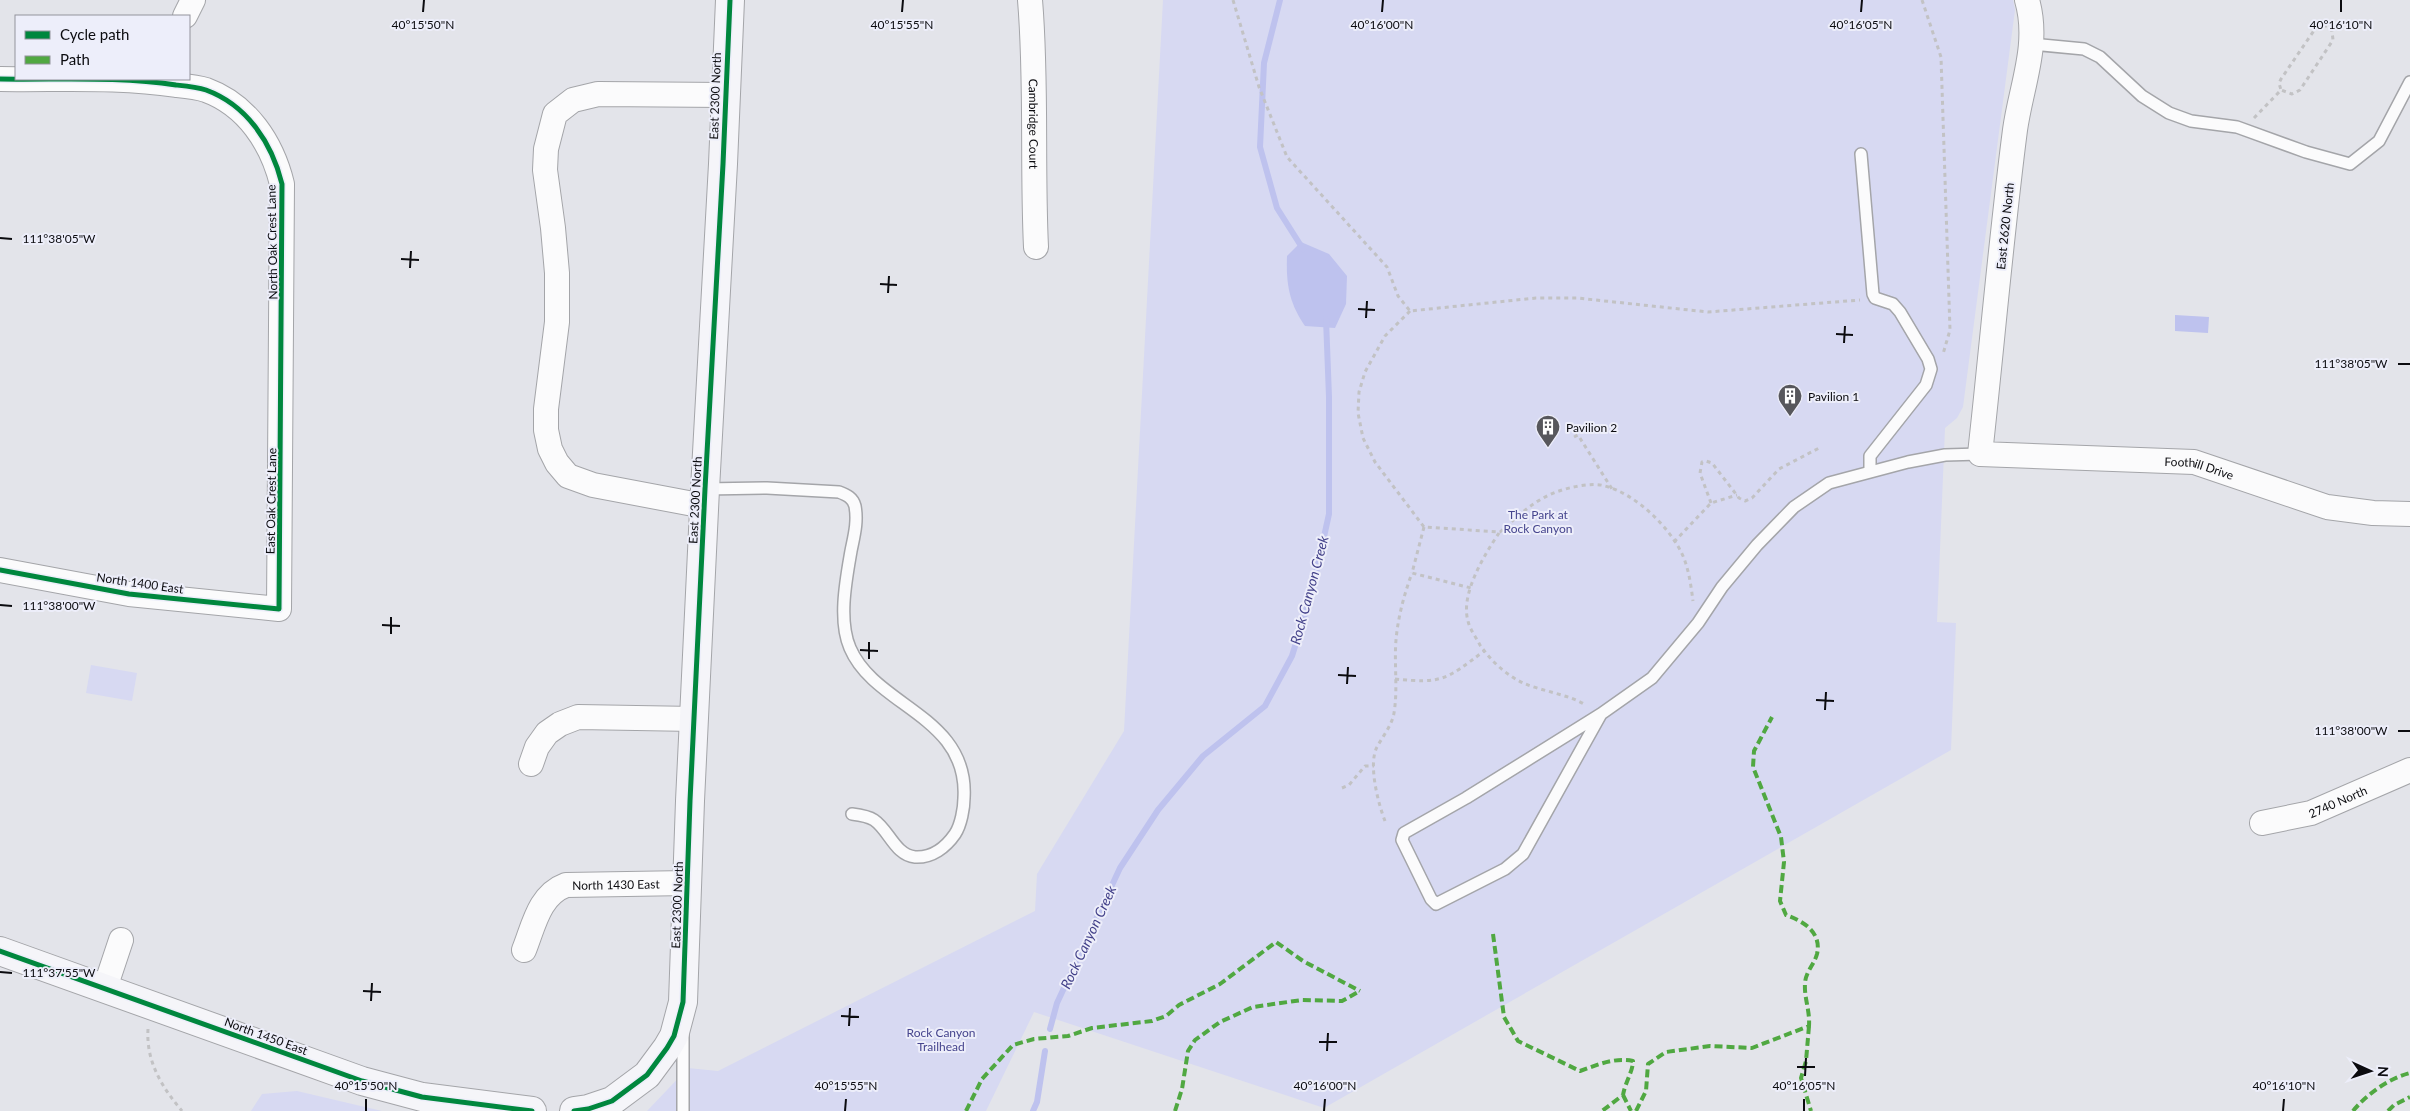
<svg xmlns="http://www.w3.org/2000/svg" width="2410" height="1111" font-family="Lato,sans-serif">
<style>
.green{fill:#d7d9f2}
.water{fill:#bec2ee}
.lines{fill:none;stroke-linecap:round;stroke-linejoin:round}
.stream{stroke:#bec2ee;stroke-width:6}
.lane-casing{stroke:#a4a5a9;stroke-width:14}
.street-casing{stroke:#a4a5a9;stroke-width:26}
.secondary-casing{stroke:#a4a5a9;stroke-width:30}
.path{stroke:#c2c2c4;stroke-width:3;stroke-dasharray:4 4;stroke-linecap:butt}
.lane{stroke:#fbfbfc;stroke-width:11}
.street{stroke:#fbfbfc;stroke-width:24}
.secondary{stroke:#f5f5f9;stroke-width:28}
.quiet{stroke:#50a841;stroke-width:4;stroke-dasharray:8 4;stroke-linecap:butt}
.cycleway-casing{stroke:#edeefa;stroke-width:8}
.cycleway{stroke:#00873e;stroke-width:5}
.ticks{fill:none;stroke:#0b0b0f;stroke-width:2}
.labels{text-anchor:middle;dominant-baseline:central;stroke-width:4;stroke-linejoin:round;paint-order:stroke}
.street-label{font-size:12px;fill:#0b0b0f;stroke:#edeefa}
.poi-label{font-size:12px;fill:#0b0b0f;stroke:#edeefa;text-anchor:start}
.park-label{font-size:12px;fill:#46458e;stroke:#edeefa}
.water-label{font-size:14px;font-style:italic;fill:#424089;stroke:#edeefa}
.ticks-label{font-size:12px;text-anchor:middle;fill:#0b0b0f;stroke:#edeefa;stroke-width:4;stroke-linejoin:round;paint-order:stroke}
</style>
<rect width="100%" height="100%" fill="#e3e4ea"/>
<g class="green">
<polygon points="1163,0 2013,0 2015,10 1963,407 1957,418 1945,428 1937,622 1956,623 1951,750 1324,1108 1034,1012 986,1111 647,1111 688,1068 718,1071 1035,911 1037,874 1124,731"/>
<polygon points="91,665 137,673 132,701 86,693"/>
<polygon points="297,1091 382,1111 251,1111 262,1094"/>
</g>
<g class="water">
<path d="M1301,242L1329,254L1347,276L1346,304L1335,328L1305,326C1289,303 1286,284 1287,256Z"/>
<polygon points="2175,315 2209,317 2208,333 2175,331"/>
</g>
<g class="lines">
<g class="stream">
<polyline points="1280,0 1264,63 1260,147 1277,208 1303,249"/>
<polyline points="1050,1029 1057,1003 1120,868 1158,810 1203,756 1265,706 1292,656 1312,591 1329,514 1329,397 1326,319"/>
<polyline points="1033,1111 1037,1102 1045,1051"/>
</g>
<defs>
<g id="lane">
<polyline points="2031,44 2084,49 2100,57 2142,96 2169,113 2191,121 2237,127 2306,152 2350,164 2379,141 2410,82"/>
<polyline points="1861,154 1873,294 1875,298 1893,304 1900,312 1928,359 1931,369 1926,385 1870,456 1870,471"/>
<path d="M705,489L767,488L839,492C847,495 853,498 855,506C858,522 854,536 851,551C846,580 838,620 850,648C875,707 969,716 964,798C964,808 961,825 955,834C946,847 932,858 915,857C895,855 889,830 874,820C868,816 860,815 852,814"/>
<polyline points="1601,714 1523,854 1505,869 1436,904 1431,899 1402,840 1404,833 1466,798 1601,714 1652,678 1698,623 1722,587 1757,545 1794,507 1829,483 1908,462 1945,455 1980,454"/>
<polyline points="683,1034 683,1111"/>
</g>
<g id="street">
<path id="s1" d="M1030,0C1037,82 1032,164 1036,247"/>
<path id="s2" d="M2027,0C2040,45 2021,86 2015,130C2001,238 1992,346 1980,454L2194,462L2327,507L2373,513L2410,514"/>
<polyline points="185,16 193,0"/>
<path d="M0,79C58,80 118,76 176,85C186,86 197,87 206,90C247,105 272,143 282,184L279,609L129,594L0,570"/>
<polyline points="704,506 593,485 568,476 557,463 550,449 546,430 546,409 557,322 557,273 553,228 545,170 546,149 555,114 573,100 598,94 725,95"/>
<polyline points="531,764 537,747 547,733 560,724 578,717 695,719"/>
<path id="s3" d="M2262,823L2311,813L2410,770"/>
<path id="s4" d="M524,950C534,925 539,895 566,885L688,883"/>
<polyline points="105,988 121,940"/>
</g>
<g id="secondary">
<polyline points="0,951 362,1081 422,1097 532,1111"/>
<polyline points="574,1111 588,1109 612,1101 647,1075 667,1048 674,1036 683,1002 690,801 705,489 723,164 730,0"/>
</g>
</defs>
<use href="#lane" class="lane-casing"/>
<use href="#street" class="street-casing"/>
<use href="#secondary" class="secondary-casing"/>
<g class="path">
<polyline points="1233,0 1259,87 1287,157 1387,267 1398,296 1410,311 1536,298 1577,298 1708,312 1860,300"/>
<polyline points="1922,0 1941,57 1950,330 1943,354"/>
<polyline points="2254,118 2281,90 2292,94 2300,90 2333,40 2332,31 2328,26 2319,26 2315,29 2281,79 2279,83 2281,90"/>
<path d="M1410,311L1385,336L1365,372L1359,392L1358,413L1363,438L1375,462L1424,527L1500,532C1518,516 1535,499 1559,491C1571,487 1593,482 1605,486C1636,494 1670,527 1683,556C1689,570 1691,586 1693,601"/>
<polyline points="1574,437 1578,435 1612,489"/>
<polyline points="1711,503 1700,473 1702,462 1706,461 1712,463 1739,498 1745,501 1752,498 1779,469 1821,447"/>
<polyline points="1424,527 1412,573 1471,588"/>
<path d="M1499,533C1485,554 1460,594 1468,621C1470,630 1476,637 1480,645C1490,660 1506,675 1523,683C1542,691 1569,695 1584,704"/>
<polyline points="1674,542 1711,503 1737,495"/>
<path d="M1395,679C1443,684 1447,679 1484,651"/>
<polyline points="1342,788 1349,785 1365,766 1374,766"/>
<path d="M1385,821C1378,803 1368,764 1377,747C1383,736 1392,725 1394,713C1398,689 1394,664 1396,640C1398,617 1404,595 1412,573"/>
<path d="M148,1029C146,1061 161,1086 182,1111"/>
</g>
<use href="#lane" class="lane"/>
<use href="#street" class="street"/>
<use href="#secondary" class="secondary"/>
<g class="quiet">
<path d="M1493,934L1504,1017L1518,1041L1580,1071C1597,1065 1615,1057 1633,1061C1633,1071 1625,1083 1623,1095L1602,1111"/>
<polyline points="1809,1026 1806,1061 1801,1078 1811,1111"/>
<polyline points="1623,1095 1631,1111"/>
<polyline points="966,1111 982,1079 1013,1045 1034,1039 1068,1036 1092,1028 1152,1021 1166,1016 1179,1005 1220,984 1276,942 1303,961 1360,991"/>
<polyline points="1175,1111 1182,1089 1188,1051 1195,1040 1220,1022 1253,1007 1302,1000 1342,1001 1360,991"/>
<path d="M1636,1111L1646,1091L1648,1064L1666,1052L1710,1046L1752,1048L1809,1026C1810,1010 1804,998 1805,983C1806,971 1814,965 1817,954C1822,932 1803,921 1786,915L1780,901L1784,862L1781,837L1753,767L1754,751L1772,717"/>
<path d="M2353,1111C2366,1095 2389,1078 2410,1073"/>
<polyline points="2388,1111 2394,1105 2410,1097"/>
</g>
<defs>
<g id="cycleway">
<path d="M0,79C58,80 118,76 176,85C186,86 197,87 206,90C247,105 272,143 282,184L279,609L129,594L0,570"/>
<polyline points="0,951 362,1081 422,1097 532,1111"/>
<polyline points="574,1111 588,1109 612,1101 647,1075 667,1048 674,1036 683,1002 690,801 705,489 723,164 730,0"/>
</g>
</defs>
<use href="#cycleway" class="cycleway-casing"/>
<use href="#cycleway" class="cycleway"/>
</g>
<path class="ticks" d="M423,12L424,0M902,12L903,0M1382,12L1383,0M1861,12L1862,0M2341,12V0M0,238L12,239M401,259L419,260M410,268L411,251M880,284L897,285M888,293L889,276M1358,309L1375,310M1366,318L1367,301M1836,334L1853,335M1844,343L1845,326M2398,364H2410M0,605L12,606M382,625L400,626M391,634V617M860,650L878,651M869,659V642M1338,675L1356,676M1347,684L1348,667M1816,700L1834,701M1825,710L1826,692M2398,731H2410M0,972L12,973M363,991L381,992M371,1001L372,983M841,1016L859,1017M849,1026L850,1008M1319,1042H1337M1327,1051L1328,1033M1797,1067H1815M1805,1076L1806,1058M366,1111V1099M845,1111L846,1099M1324,1111L1325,1099M1804,1111V1099M2283,1111L2284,1099"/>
<defs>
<symbol id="building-pin" viewBox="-11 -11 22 30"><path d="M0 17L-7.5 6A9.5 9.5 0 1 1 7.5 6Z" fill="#57575c" stroke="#edeefa"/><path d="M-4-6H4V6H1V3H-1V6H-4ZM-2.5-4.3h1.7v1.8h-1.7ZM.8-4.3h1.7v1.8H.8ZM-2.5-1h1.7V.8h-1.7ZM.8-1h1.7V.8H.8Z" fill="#fff"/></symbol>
</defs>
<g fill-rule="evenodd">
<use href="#building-pin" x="1776" y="382" width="28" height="38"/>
<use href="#building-pin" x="1534" y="413" width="28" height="38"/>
</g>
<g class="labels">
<g class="street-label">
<text transform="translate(715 96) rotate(-88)">East 2300 North</text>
<text stroke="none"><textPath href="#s1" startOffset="124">Cambridge Court</textPath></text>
<text transform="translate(2005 226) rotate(-84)">East 2620 North</text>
<text transform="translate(272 242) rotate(-91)">North Oak Crest Lane</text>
<text stroke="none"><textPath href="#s2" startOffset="678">Foothill Drive</textPath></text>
<text transform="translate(695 500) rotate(-87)">East 2300 North</text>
<text transform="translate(271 501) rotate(-89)">East Oak Crest Lane</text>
<text transform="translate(140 583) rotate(8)">North 1400 East</text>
<text stroke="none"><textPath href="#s3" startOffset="79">2740 North</textPath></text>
<text stroke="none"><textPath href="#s4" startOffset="130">North 1430 East</textPath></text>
<text transform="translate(677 905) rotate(-88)">East 2300 North</text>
<text transform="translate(266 1036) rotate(20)">North 1450 East</text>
</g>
<g class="poi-label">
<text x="1808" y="396">Pavilion 1</text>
<text x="1566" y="427">Pavilion 2</text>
</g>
<g class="park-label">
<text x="1538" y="514">The Park at<tspan x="1538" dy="14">Rock Canyon</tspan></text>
<text x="941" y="1032">Rock Canyon<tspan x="941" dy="14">Trailhead</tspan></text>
</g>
<g class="water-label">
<text transform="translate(1309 590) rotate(-75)">Rock Canyon Creek</text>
<text transform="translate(1088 937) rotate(-65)">Rock Canyon Creek</text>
</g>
</g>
<g class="ticks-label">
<text x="423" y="29">40°15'50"N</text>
<text x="902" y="29">40°15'55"N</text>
<text x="1382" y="29">40°16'00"N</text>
<text x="1861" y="29">40°16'05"N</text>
<text x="2341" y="29">40°16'10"N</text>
<text x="59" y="243">111°38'05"W</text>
<text x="2351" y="368">111°38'05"W</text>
<text x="59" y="610">111°38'00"W</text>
<text x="2351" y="735">111°38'00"W</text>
<text x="59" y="977">111°37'55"W</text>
<text x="366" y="1090">40°15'50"N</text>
<text x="846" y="1090">40°15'55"N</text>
<text x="1325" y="1090">40°16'00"N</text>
<text x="1804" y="1090">40°16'05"N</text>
<text x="2284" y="1090">40°16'10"N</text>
</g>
<rect x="15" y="15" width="175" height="65" fill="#edeefa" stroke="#93939c"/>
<rect x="25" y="31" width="25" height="8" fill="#00873e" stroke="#93939c"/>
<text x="60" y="40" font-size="15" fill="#0b0b0f">Cycle path</text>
<rect x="25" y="56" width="25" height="8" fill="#50a841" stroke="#93939c"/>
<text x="60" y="65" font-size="15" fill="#0b0b0f">Path</text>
<g transform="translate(2370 1071) rotate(93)" stroke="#edeefa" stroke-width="4" paint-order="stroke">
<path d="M0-4L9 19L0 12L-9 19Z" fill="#0b0b0f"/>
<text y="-8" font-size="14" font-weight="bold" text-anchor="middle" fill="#0b0b0f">N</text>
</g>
</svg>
